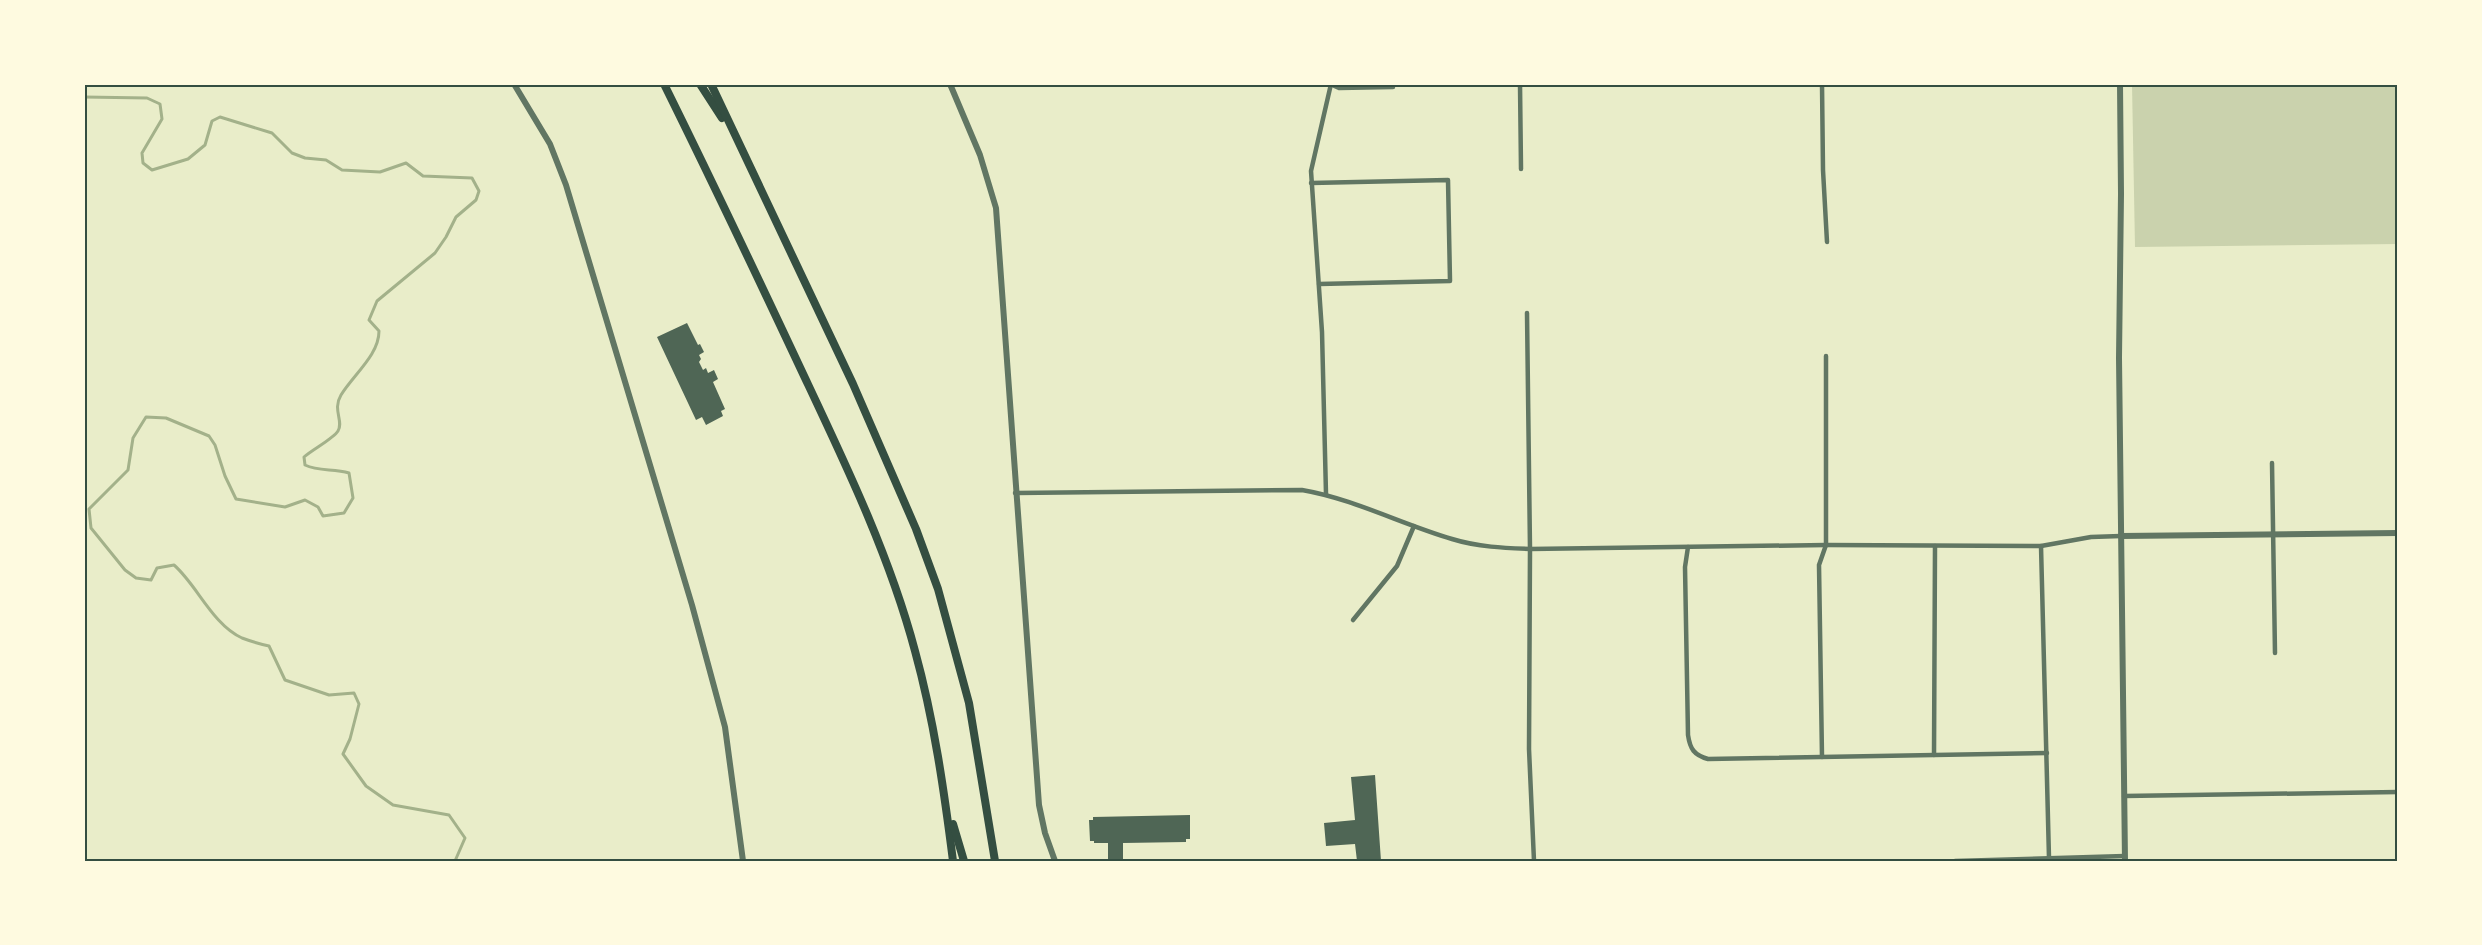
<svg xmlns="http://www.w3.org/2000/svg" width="2482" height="945" font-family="Poppins,sans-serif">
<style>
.green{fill:#cad2ad}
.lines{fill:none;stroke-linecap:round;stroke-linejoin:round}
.stream{stroke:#a3b18a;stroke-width:3}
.building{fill:#4f6655}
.minor{stroke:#617663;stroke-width:4.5}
.tertiary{stroke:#617663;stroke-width:6}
.trunk{stroke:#344e41;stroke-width:8}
.neatline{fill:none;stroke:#344e41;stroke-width:2}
</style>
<rect width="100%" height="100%" fill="#e9edc9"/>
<polygon class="green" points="2132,84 2398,84 2398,244 2135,247"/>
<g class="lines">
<path class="stream" d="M84,97L147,98L160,104L162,119L142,153L143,163L152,170L188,159L205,145L212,121L220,117L272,133L292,153L305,158L326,160L342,170L380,172L406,163L423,176L472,178L479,191L476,200L456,217L446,237L435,253L377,301L369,320L379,331C379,355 354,374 341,395C332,410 344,421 338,431C333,439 313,449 304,457L305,465C319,472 334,468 349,473L353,498L344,513L323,516L318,507L305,500L285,507L236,499L225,476L215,445L209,436L166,418L146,417L133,438L128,470L89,509L91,528L125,570L136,578L151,580L157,568L174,565C197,585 212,624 242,638C250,641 260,644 269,646L285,680L329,695L354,693L359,704L350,739L343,754L366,786L393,805L449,815L465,838L455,861"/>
</g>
<g class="building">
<polygon points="687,323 698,345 700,344 704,352 699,355 701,359 699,362 703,370 706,368 708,373 714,370 718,379 713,382 725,409 721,411 723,416 706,425 702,417 696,420 657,337"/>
<polygon points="1375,775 1381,861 1357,861 1355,844 1326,846 1324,823 1355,820 1351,777"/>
<polygon points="1190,815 1190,839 1186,839 1186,842 1123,843 1123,860 1108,861 1108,843 1094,843 1094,841 1090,841 1089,820 1093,820 1093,817"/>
</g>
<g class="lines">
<g class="minor">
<polyline points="1330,84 1339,88 1393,87"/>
<polyline points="1520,84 1521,169"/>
<polyline points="1822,84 1823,170 1827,242"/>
<polyline points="1311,183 1448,180 1450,281 1319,284"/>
<polyline points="1527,313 1530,549 1529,749 1534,861"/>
<polyline points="2272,463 2275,653"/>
<path d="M1015,493L1302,490C1354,499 1401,524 1452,539C1478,547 1504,548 1530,549L1826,545L2041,546L2091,537L2121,536"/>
<polyline points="1326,494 1322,332 1311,171 1331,84"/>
<polyline points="2041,546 2049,858"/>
<path d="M1688,547L1685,567L1688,735C1690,749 1694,755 1708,759L2047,753"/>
<polyline points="1353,620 1397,566 1414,526"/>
<polyline points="1934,755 1935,546"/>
<polyline points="1822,757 1819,565 1826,545 1826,356"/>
<polyline points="2124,796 2398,792"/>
<polyline points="1955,861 2125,856"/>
</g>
<g class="tertiary">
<polyline points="514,84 550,144 566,185 692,605 725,727 743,861"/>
<polyline points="950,84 980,155 996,208 1039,805 1045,833 1055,861"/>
<polyline points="2120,84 2121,194 2119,358 2125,861"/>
<polyline points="2121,536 2398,533"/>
</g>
<g class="trunk">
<path d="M664,84C712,181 759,280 805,378C847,467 890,557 915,651C934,720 944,790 953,861"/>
<polyline points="700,84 722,118"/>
<polyline points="711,84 853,384 916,529 938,589 969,703 995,861"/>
<polyline points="953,824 964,861"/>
</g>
</g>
<rect width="2482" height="945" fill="none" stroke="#fefae0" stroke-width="171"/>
<rect x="86" y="86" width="2310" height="774" class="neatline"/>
</svg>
